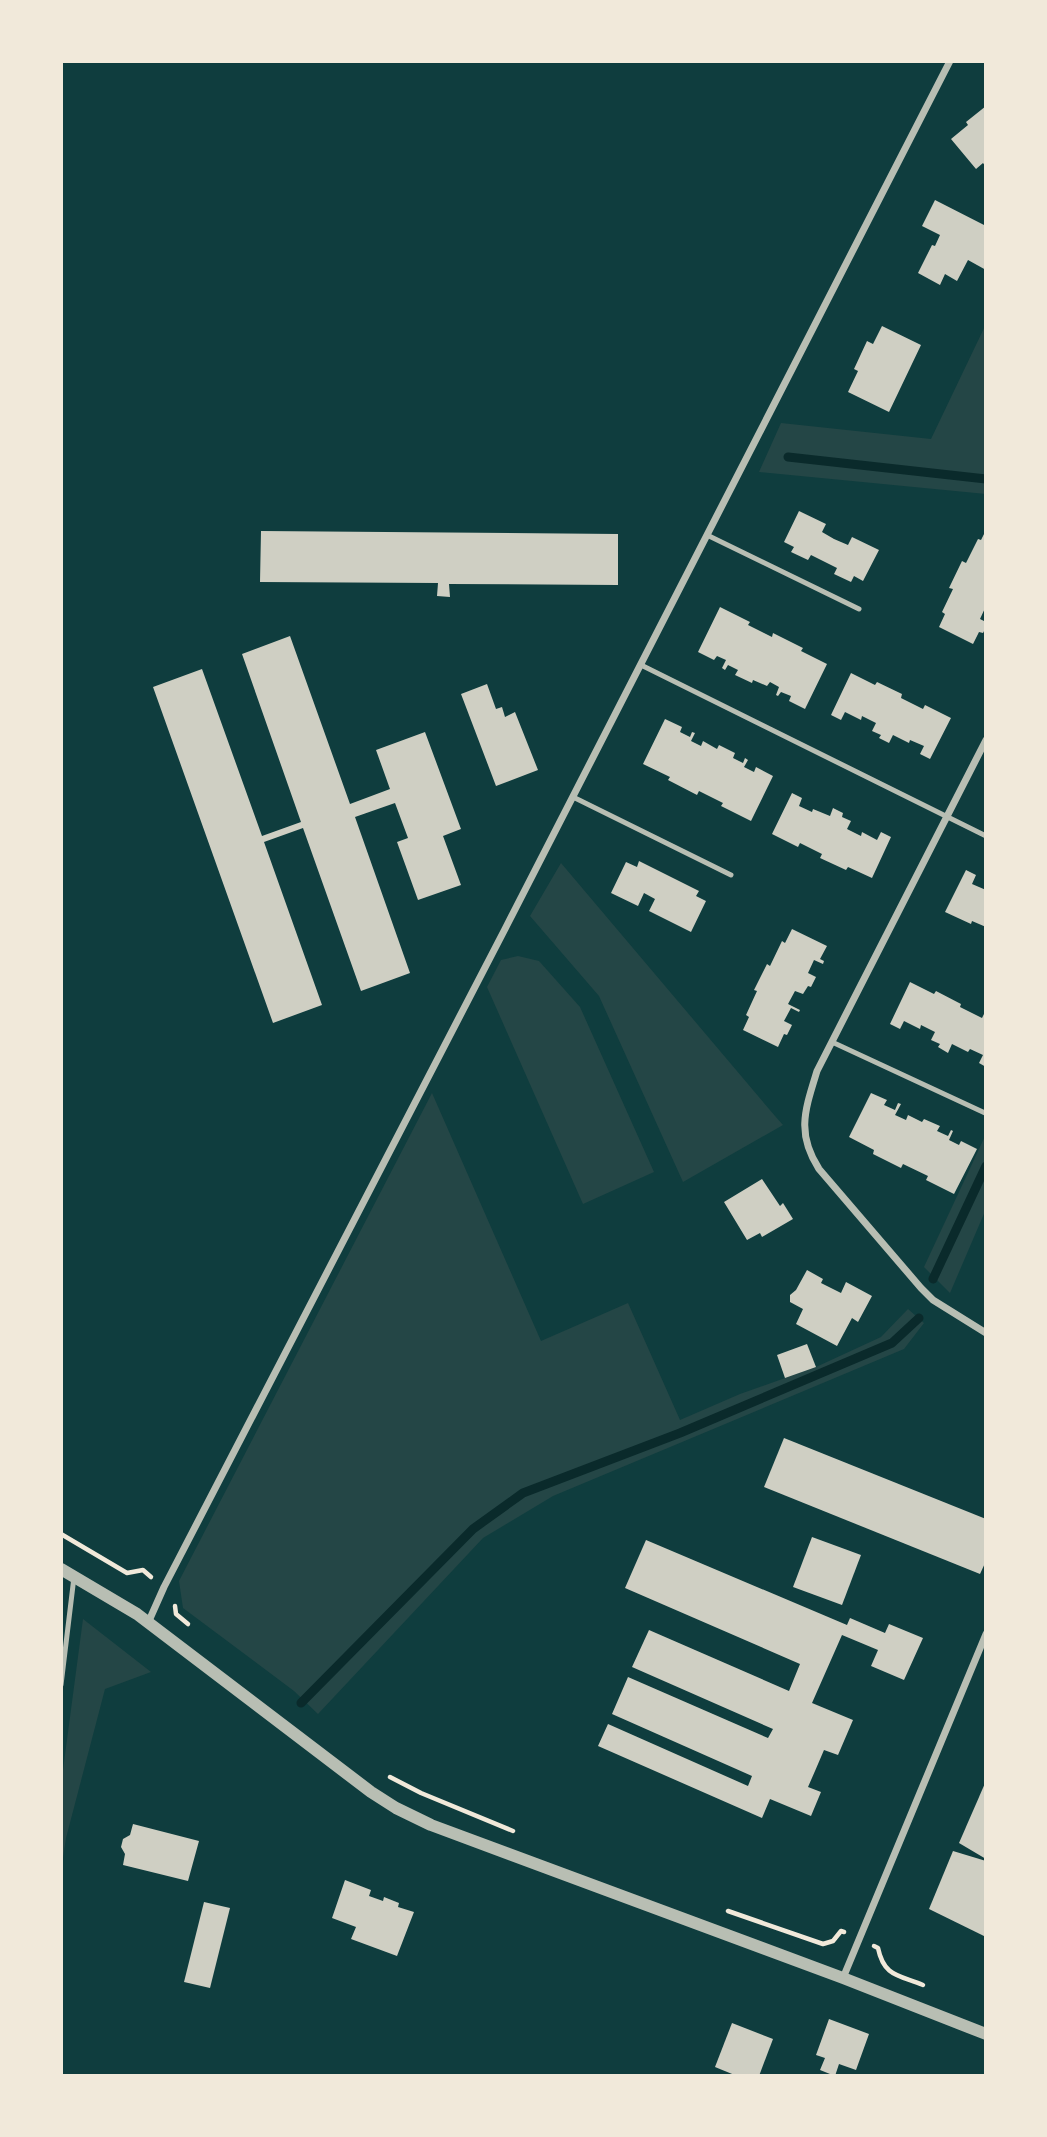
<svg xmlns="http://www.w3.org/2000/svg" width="1047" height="2137" font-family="'Alegreya Sans',sans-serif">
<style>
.green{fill:#244646}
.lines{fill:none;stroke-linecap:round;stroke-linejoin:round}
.stream{stroke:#0a2a2b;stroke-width:9}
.building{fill:#cfcfc3}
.path{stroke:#f1e9da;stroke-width:4.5}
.service{stroke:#b8beb3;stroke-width:5}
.minor{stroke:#b8beb3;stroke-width:7}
.tertiary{stroke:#b8beb3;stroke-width:12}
</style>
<rect width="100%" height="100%" fill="#0f3d3e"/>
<g class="green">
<polygon points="986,324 986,494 759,472 781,423 931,439"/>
<polygon points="561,863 775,1116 783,1125 683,1182 599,996 530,916"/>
<polygon points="518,956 539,961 580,1007 654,1172 583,1204 487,987 501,960"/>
<polygon points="432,1093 541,1341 628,1303 680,1420 740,1394 816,1367 881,1337 908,1309 924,1323 904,1349 553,1496 483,1538 318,1714 294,1691 183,1608 179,1581"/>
<polygon points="986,1134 986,1209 950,1293 924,1267"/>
<polygon points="83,1619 151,1672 105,1689 66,1838 61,1871 61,1785"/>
</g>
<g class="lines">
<g class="stream">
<polyline points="788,457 986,479"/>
<polyline points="933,1279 986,1166"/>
<polyline points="301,1703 473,1529 523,1493 680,1433 892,1343 919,1318"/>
</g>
</g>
<g class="building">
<polygon points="986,106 986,167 983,163 976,169 951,139 968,125 966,122"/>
<polygon points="935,200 986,226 986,270 968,260 957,281 945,274 940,285 918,273 932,245 935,246 940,235 922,226"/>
<polygon points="882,326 921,345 889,412 848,392 858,371 854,369 867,341 873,344"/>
<polygon points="799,511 826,524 822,532 834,539 848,545 852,537 879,550 863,581 854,576 851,582 834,574 837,568 811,555 808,560 791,552 794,547 784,542"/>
<polygon points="986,530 986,598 984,602 986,606 980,619 986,622 986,627 983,633 979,632 973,644 939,627 945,614 942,612 953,589 949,588 962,561 966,563 978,539 981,540"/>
<polygon points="261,531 618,534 618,585 449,584 450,597 437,596 438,583 260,582"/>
<polygon points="720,607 750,622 748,625 772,637 773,633 803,648 801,651 827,664 805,709 789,701 791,696 781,692 778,696 776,695 779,687 770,682 767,686 753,680 752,683 735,675 738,670 728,665 725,670 722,668 726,660 717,656 714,660 698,652"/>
<polygon points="290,636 350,804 390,789 376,750 425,732 461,829 443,836 461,885 418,900 397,842 408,838 395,803 355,817 410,973 361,991 303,828 264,842 322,1005 273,1023 153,687 202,669 262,836 301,822 242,654"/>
<polygon points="851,673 875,685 877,682 902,694 901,698 923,709 925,705 951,718 930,759 920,754 924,746 910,740 909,743 893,735 889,743 879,738 881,735 872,731 876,723 862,716 861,720 845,712 841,720 831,715"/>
<polygon points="487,684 496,709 502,707 505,717 515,712 538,770 496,786 461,694"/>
<polygon points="665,719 682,727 680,732 690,737 692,732 695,733 691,741 701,746 703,741 717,749 719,745 735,753 733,758 743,763 745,758 748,760 744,767 754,772 756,767 773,776 751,821 721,806 723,803 699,791 697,795 668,780 670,777 643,764"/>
<polygon points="792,793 802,798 799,806 812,812 813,809 830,816 833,808 843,813 842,817 851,821 847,829 861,836 862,832 877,840 881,832 891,837 872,878 848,867 846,870 820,858 822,854 800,843 798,847 772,834"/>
<polygon points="639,861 699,891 696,896 706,901 691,932 649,911 655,899 644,893 638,906 611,893 626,862 637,867"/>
<polygon points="966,870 976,875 972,884 986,890 986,927 972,921 971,924 945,912"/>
<polygon points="792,929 827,946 820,959 824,961 823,964 814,960 808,973 816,977 811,987 808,986 803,994 795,991 788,1004 800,1010 799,1012 791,1008 784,1021 792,1025 787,1035 784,1034 778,1047 743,1030 749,1017 746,1015 757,991 754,990 767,964 770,966 782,941 785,943"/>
<polygon points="910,982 934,994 936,991 961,1004 960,1007 982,1018 984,1014 986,1015 986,1067 979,1063 983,1055 970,1049 968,1052 952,1044 948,1053 938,1047 940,1044 931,1040 935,1032 921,1025 920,1029 904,1021 900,1029 890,1024"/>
<polygon points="871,1093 887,1100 884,1105 895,1110 898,1103 901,1104 895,1115 906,1120 908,1115 922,1122 924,1119 940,1126 937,1131 948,1136 951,1130 953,1131 949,1140 959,1145 961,1141 977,1149 954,1194 926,1180 928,1176 903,1164 901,1168 873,1154 874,1150 849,1137"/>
<polygon points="762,1179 780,1206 783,1203 793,1219 762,1237 760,1233 747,1240 724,1202"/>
<polygon points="807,1270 823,1279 821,1283 841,1293 846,1282 872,1296 858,1322 852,1318 837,1346 796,1324 803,1309 790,1302 790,1295 796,1290"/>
<polygon points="807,1344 816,1367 785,1378 777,1355"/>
<polygon points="784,1438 986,1519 986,1561 980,1574 764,1487"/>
<polygon points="812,1537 861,1555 842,1605 793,1587"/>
<polygon points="646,1540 847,1625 850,1618 885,1633 889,1624 923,1638 904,1680 871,1666 878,1650 842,1635 812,1703 853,1720 838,1755 824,1750 815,1771 808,1787 821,1792 811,1816 770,1799 762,1818 598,1746 608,1724 748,1786 752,1776 612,1714 628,1677 768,1738 773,1729 632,1667 649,1630 789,1691 800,1664 625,1588"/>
<polygon points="986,1781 986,1859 959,1843"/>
<polygon points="133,1824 199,1841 188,1881 123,1865 125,1854 121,1847 123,1839 130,1835"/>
<polygon points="953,1851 986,1861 986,1937 929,1909"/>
<polygon points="345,1880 371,1890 369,1896 383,1901 384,1897 399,1903 398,1907 414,1912 397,1956 351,1939 356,1927 332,1918"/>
<polygon points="204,1902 230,1908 210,1988 184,1982"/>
<polygon points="829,2019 869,2034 856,2070 839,2064 835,2076 820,2070 825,2058 816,2055"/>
<polygon points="732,2023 773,2039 759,2076 737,2076 715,2067"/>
</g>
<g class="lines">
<g class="path">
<polyline points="61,1534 127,1573 143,1570 151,1577"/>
<polyline points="175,1606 176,1614 188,1624"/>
<polyline points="390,1777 421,1793 513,1831"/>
<polyline points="728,1911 823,1944 833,1941 841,1931 844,1932"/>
<path d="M874,1946L878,1948C884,1977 899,1975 923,1985"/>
</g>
<g class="service">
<polyline points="707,535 859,609"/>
<polyline points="641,665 986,836"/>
<polyline points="573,797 731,875"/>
<polyline points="832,1042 985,1113"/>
<polyline points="61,1685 74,1577"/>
</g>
<g class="minor">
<path d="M986,740L817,1071C805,1110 796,1133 819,1169L921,1288L933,1300L986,1333"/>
<polyline points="148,1623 164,1587 505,929 950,61"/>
<polyline points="843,1978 986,1634"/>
</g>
<polyline class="tertiary" points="61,1569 137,1614 371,1792 396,1808 431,1825 843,1978 986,2034"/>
</g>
<rect width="1047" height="2137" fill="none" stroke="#f1e9da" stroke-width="126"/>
</svg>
